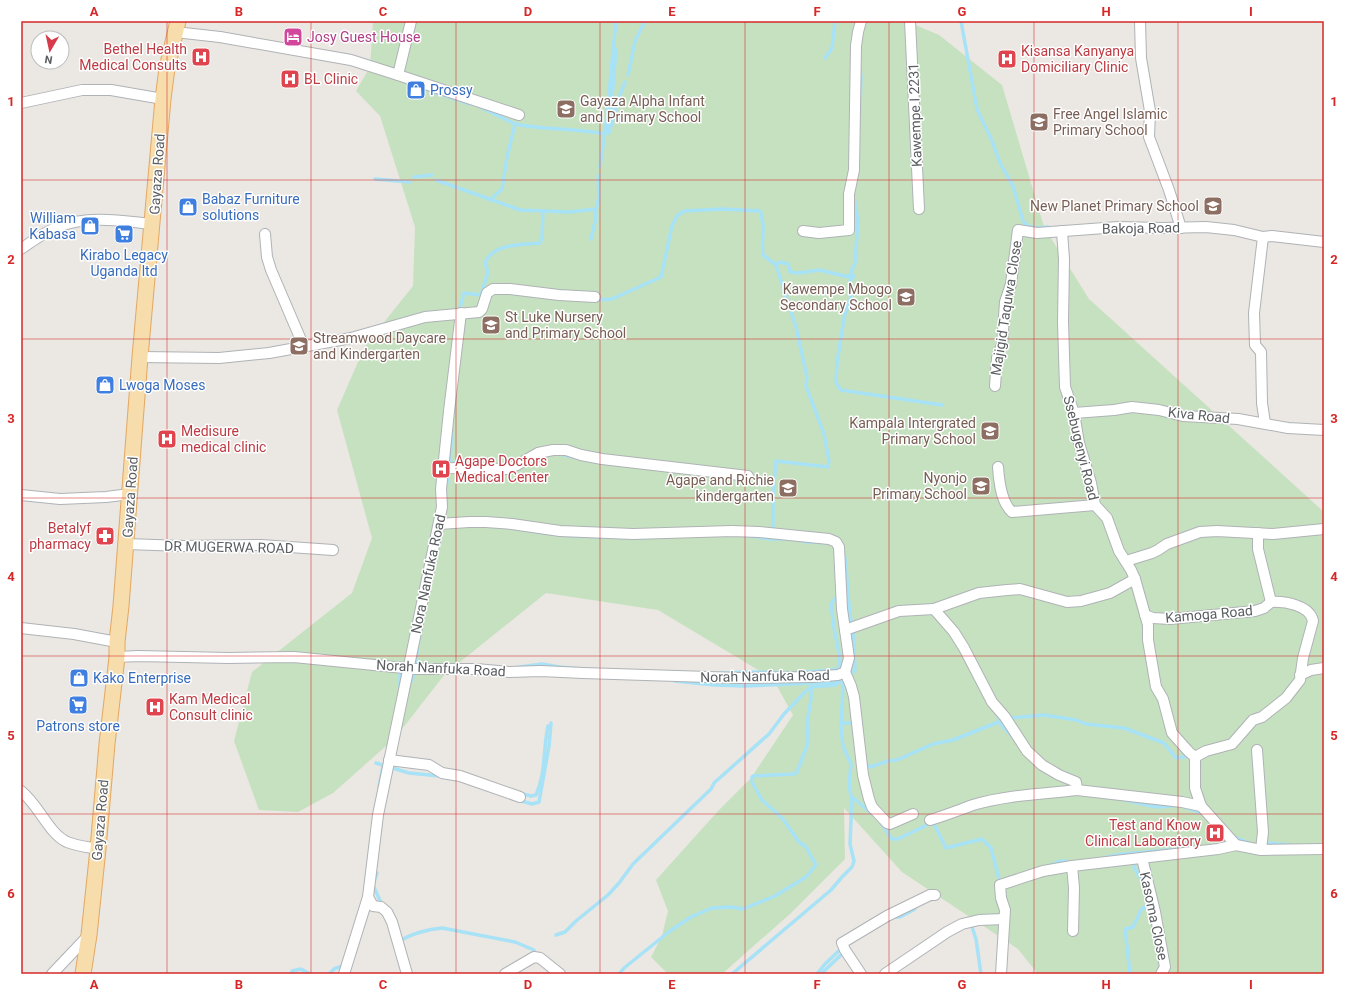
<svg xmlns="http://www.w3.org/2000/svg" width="1345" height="995" font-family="Roboto,sans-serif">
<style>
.green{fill:#c6e1c0}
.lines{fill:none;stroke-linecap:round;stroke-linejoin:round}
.stream{stroke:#a7e2f6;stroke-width:3.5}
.street-casing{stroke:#afb3b6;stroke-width:12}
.primary-casing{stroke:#e3a863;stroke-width:17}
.street{stroke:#fff;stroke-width:10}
.primary{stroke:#f7ddab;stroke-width:15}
.grid{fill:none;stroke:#d62828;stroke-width:1;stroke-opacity:0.55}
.labels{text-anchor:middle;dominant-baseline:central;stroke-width:3;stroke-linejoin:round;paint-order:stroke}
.hotel-label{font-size:14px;fill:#b23c85;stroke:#fff;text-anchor:start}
.health-label{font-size:14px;fill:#be3a42;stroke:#fff;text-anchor:start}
.shop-label{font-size:14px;fill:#366cbe;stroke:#fff;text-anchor:start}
.education-label{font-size:14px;fill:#785e54;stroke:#fff;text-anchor:end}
.street-label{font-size:14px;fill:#5a5e61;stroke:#fff}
.neatline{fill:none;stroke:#d62828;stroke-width:1.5}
.grid-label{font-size:13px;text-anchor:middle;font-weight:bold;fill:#d62828}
</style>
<rect width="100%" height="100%" fill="#ebe7e2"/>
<polygon class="green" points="373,21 906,21 939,35 1002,85 1044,227 1089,299 1324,512 1324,974 1038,974 1018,949 902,872 844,808 845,859 791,913 722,974 668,974 651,957 662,936 668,911 656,880 719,810 751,778 793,715 773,679 658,610 546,593 445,674 395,738 333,793 298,812 259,810 234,741 252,672 352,593 372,538 337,410 365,346 413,286 415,227 380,116 356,91 370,67"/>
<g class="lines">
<g class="stream">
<polyline points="961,21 977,109 992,141 1000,163 1013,186 1023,221 1028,226 1037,228 1048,227"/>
<polyline points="825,58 832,48 835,21"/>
<polyline points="628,75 635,41 645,21"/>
<polyline points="434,92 470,104"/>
<polyline points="480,107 515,124"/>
<polyline points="860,112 861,77 860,68"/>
<polyline points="611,126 620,95 625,82"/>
<polyline points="609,133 616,50"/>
<polyline points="600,167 605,132"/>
<polyline points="414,177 432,175"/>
<polyline points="375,179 410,182"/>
<polyline points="436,180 520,210 569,212 596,209"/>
<polyline points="853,191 858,221 855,263 849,277 854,276 849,283 852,293 844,318 837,363 836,382 838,386 841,390 942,405"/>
<path d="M490,200L502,189L507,157L515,124C544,130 575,128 605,134L616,21"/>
<polyline points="591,239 595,222 596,209 599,197 598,179 599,175"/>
<path d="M596,300L612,299L661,277L672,226L677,216L684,211L722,209L760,211C766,226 761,240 763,255L776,265"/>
<path d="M459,311L464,293L481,295L488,272L485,263C493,243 522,245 540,243L542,238L543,211"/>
<polyline points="452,428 450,463 457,463"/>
<polyline points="559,454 573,457"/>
<polyline points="446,488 449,471 452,471"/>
<path d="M475,524L512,527L536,532L572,536L638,538L679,536L697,533H730L770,539H794L806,542L831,543L834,545L837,560L839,588L838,595L831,604L834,628L839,653V669L797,673L747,672L702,674L676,672L607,671L559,667L542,664L513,668L415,665L429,574L434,561L443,527C452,522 465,524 475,524Z"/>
<polyline points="773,531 773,495 776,461 828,467 829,461 824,434 806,386 807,377 796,327 776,265 780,262 788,264 790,272 799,273 819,270 849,277"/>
<path d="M844,552C848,576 847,602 852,626H853"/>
<polyline points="675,681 715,685 744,686 838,682"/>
<polyline points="841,681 843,685 841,729 843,746 851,764 849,785 851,796 872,814"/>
<polyline points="410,684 415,672"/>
<polyline points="400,687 400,672"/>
<polyline points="997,713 1002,726 1012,736"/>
<polyline points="1009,718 1044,715 1076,720 1086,724 1124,728 1164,743 1176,758 1191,756"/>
<polyline points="841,723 856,723"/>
<polyline points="865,761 867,765 870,767 888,761 897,760 933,744 953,740 1001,721"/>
<polyline points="376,763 409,773 440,776"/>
<polyline points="379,787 383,766"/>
<path d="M519,793L531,796L536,795C546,773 543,749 548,726"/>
<polyline points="1120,799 1156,807 1173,806"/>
<polyline points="518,800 532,804 539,802 549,746 551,723"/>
<polyline points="1185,807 1204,814"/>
<polyline points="882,824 892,839 898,839 933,822 946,848 982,839 991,848 1000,883"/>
<polyline points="1232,836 1252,844"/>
<polyline points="1268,843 1291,845"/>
<polyline points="1106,857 1123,854 1179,849"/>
<polyline points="1136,859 1134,867 1145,886"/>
<polyline points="1051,865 1060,861 1072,862"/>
<polyline points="377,873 373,885 382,905"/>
<polyline points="893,917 900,917 915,909"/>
<polyline points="971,924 976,939 981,974"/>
<polyline points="556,935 565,932 576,921 608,895 619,883 633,864 711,789 714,783 769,734 784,714 805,692 811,687 835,685 841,681 855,670 854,645 853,637 854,631 856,630"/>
<path d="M400,941C411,934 428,929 442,928L515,942L534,950V954"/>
<polyline points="292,974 292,971 301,969 310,974"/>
<polyline points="329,974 334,969 345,965"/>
<polyline points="619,974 624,968 670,931 691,917 712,908 731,907 743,909 775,896 806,877 816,865 806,847 799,842 783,819 762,800 752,782 752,777 753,776 794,774 797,772 808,743 807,723 811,699 811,687"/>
<polyline points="732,974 831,890 842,877 852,867 854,861 850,844 852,797"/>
<polyline points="817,974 825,964 843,947"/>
<polyline points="821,974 843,953 845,956"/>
<polyline points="1130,974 1125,929 1133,927 1141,910 1150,903 1150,902"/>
</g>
<defs>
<g id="street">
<polyline points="910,21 919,209"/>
<polyline points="1140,21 1141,58 1150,111 1149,137 1169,190 1181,228"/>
<polyline points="175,32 220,37 351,60 398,75 411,21"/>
<polyline points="398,75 519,115"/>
<polyline points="21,103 82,90 111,90 163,99"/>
<polyline points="803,231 819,233 849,230 849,194 854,170 856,46 858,32 861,21"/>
<polyline points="1062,231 1064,259 1063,322 1065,387 1074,413 1079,443 1091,483 1095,505 1107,518 1119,551 1131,570 1135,579 1148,625 1148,640 1156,687 1163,699 1172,733 1189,752 1195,757 1195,788 1201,806"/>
<polyline points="265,234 267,257 271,270 304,347"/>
<polyline points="1263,237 1254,313 1255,345 1261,352 1262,403 1265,423"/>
<path d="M21,249C32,241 45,232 58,227C88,215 122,221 153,224"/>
<polyline points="140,357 219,358 269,353 351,338 425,317 479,312 482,309 487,293 493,289 510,289 559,295 595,297"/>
<polyline points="995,386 997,358 1002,345 1005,302 1011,284 1018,230 1037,233 1118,227 1162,228 1206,227 1234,230 1263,237 1272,236 1324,242"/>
<polyline points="1074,413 1114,410 1132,407 1159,410 1183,416 1238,419 1288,428 1324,430"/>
<path d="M998,467C999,481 1001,502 1012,512L1095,505"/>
<polyline points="443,468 506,469 517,465 538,453 553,450 566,450 581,455 602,459 748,476"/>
<polyline points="21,495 60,499 106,497 130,494"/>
<polyline points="439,524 469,522 486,522 512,524 560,531 633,534 732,531 759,532 829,539 836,542 839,547 842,609 845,630"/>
<polyline points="1258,533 1258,549 1271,602"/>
<polyline points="126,544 184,546 261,545 333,550"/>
<polyline points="1126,561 1152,553 1158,550 1167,544 1200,532 1217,531 1273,534 1324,529"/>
<polyline points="934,609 979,593 1007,590 1020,589 1067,602 1081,601 1110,593 1135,579"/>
<polyline points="1145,615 1153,618 1170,619 1255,611 1264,608 1271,602"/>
<polyline points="21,628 74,634 117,642"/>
<polyline points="117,657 138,656 229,658 294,657 414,669 476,669 509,672 541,671 583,673 739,678 812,677 838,675 845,672 849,658 845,630 899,611 934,609 954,632 964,648 992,702 1005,717 1027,751 1042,765 1059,775 1076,782 1077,790 1182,802 1201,806 1236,845 1261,850 1324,849"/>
<polyline points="845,672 851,686 854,697 863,775 869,799 872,807 887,823 890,824 913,814"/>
<polyline points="1300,675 1311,670 1324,668"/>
<polyline points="1257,750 1263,832 1261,850"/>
<path d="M1195,757L1206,751L1232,744L1253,720L1262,717L1286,698L1300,680L1303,658L1313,621C1310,605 1284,601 1271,602"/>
<polyline points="389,760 429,765 442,773 460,776 520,797"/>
<path d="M21,791C39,805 48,833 67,842C77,846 88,847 98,849"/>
<path d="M930,820C944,816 959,810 973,805C1006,795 1043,794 1077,790"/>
<polyline points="1142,858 1155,912 1165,967 1161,974"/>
<polyline points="1072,866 1074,888 1073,931"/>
<polyline points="52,974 89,935"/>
<polyline points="344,974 368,897"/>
<polyline points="407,974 392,922 387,912 381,907 373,906 368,897 378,815 442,507 441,489 449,411 461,313"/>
<polyline points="505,974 534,957 540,958 560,974"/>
<polyline points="861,974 845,950 842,943 887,916 930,895 935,895"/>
<polyline points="885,974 947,932 962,924 979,920 1004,919"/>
<polyline points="1001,974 1005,910 1001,898 1000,885 1043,871 1072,866 1218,849 1236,845"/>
</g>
<polyline id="primary" points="83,974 89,935 98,849 107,744 117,657 117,642 121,606 140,357 163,99 167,68 178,21"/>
</defs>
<use href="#street" class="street-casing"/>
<use href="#primary" class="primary-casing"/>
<use href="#street" class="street"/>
<use href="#primary" class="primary"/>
</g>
<path class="grid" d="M167,21V974M311,21V974M456,21V974M600,21V974M745,21V974M889,21V974M1034,21V974M1178,21V974M21,180H1324M21,339H1324M21,498H1324M21,656H1324M21,814H1324"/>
<defs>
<symbol id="hotel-square" viewBox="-11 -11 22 22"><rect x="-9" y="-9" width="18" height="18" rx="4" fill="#d1479c" stroke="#fff"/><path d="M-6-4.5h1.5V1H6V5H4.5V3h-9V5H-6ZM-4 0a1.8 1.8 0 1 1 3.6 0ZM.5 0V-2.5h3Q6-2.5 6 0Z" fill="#fff"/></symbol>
<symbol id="hospital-square" viewBox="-11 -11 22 22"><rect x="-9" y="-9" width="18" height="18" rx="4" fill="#e0444e" stroke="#fff"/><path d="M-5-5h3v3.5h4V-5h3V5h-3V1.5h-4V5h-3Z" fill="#fff"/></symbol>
<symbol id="shop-square" viewBox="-11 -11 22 22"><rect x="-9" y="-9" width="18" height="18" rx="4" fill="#3f7fe0" stroke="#fff"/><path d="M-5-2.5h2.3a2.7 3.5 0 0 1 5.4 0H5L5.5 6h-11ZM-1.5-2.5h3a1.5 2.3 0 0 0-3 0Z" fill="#fff"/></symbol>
<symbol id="school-square" viewBox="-11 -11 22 22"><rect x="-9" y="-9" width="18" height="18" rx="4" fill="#8d6e63" stroke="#fff"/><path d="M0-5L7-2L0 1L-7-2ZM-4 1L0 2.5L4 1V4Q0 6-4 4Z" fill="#fff"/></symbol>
<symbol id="supermarket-square" viewBox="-11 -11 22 22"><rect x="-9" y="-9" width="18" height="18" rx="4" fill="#3f7fe0" stroke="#fff"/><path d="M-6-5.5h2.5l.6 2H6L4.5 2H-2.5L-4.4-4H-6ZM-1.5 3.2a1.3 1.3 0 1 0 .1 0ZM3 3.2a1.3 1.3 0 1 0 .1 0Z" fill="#fff"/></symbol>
<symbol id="pharmacy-square" viewBox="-11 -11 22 22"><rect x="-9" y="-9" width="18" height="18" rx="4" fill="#e0444e" stroke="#fff"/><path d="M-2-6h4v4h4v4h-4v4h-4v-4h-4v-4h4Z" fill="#fff"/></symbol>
</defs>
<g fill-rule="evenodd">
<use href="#hotel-square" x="282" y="26" width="22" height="22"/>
<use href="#hospital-square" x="190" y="46" width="22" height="22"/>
<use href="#hospital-square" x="996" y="48" width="22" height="22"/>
<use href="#hospital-square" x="279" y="68" width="22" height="22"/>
<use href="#shop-square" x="405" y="79" width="22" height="22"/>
<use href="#school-square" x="555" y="98" width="22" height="22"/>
<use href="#school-square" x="1028" y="111" width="22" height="22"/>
<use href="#school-square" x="1202" y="195" width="22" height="22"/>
<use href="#shop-square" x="177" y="196" width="22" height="22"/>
<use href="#shop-square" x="79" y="215" width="22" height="22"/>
<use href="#supermarket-square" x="113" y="223" width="22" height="22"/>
<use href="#school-square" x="895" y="286" width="22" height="22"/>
<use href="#school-square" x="480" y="314" width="22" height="22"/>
<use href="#school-square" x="288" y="335" width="22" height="22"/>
<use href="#shop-square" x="94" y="374" width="22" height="22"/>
<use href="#school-square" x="979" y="420" width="22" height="22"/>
<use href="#hospital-square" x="156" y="428" width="22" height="22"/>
<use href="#hospital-square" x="430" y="458" width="22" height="22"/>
<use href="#school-square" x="970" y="475" width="22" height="22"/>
<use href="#school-square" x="777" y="477" width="22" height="22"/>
<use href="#pharmacy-square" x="94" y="525" width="22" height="22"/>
<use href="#shop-square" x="68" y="667" width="22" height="22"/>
<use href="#supermarket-square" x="67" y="694" width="22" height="22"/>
<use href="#hospital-square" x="144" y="696" width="22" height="22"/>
<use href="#hospital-square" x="1204" y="822" width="22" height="22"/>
</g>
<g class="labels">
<g class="hotel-label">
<text x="307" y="37">Josy Guest House</text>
</g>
<g class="health-label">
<text x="187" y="49" text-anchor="end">Bethel Health<tspan x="187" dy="16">Medical Consults</tspan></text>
<text x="1021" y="51">Kisansa Kanyanya<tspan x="1021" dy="16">Domiciliary Clinic</tspan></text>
<text x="304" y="79">BL Clinic</text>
<text x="181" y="431">Medisure<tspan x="181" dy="16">medical clinic</tspan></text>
<text x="455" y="461">Agape Doctors<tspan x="455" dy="16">Medical Center</tspan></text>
<text x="91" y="528" text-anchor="end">Betalyf<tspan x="91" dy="16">pharmacy</tspan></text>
<text x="169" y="699">Kam Medical<tspan x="169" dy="16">Consult clinic</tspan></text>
<text x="1201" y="825" text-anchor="end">Test and Know<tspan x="1201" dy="16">Clinical Laboratory</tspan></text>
</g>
<g class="shop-label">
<text x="430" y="90">Prossy</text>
<text x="202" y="199">Babaz Furniture<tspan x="202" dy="16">solutions</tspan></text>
<text x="76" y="218" text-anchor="end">William<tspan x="76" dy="16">Kabasa</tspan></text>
<text x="124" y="255" text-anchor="middle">Kirabo Legacy<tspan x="124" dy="16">Uganda ltd</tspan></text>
<text x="119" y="385">Lwoga Moses</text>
<text x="93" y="678">Kako Enterprise</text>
<text x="78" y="726" text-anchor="middle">Patrons store</text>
</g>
<g class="education-label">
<text x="580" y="101" text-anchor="start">Gayaza Alpha Infant<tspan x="580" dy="16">and Primary School</tspan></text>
<text x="1053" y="114" text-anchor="start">Free Angel Islamic<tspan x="1053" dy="16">Primary School</tspan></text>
<text x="1199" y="206">New Planet Primary School</text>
<text x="892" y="289">Kawempe Mbogo<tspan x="892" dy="16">Secondary School</tspan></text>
<text x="505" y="317" text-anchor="start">St Luke Nursery<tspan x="505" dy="16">and Primary School</tspan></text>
<text x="313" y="338" text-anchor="start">Streamwood Daycare<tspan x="313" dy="16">and Kindergarten</tspan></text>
<text x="976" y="423">Kampala Intergrated<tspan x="976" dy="16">Primary School</tspan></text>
<text x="967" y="478">Nyonjo<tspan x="967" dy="16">Primary School</tspan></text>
<text x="774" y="480">Agape and Richie<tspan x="774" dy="16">kindergarten</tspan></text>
</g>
<g class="street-label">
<text transform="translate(915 115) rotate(-92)">Kawempe I 2231</text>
<text transform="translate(157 174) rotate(-86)">Gayaza Road</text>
<text transform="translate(1141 228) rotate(-1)">Bakoja Road</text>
<text transform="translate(1006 308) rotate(-81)">Majigid Taquwa Close</text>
<text transform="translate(1199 415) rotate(6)">Kiva Road</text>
<text transform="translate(1081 448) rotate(76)">Ssebugenyi Road</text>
<text transform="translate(130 497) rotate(-86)">Gayaza Road</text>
<text transform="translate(229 547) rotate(1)">DR MUGERWA ROAD</text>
<text transform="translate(428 574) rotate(-78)">Nora Nanfuka Road</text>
<text transform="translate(1209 614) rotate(-5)">Kamoga Road</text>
<text transform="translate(441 668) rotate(3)">Norah Nanfuka Road</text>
<text transform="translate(765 676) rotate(-1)">Norah Nanfuka Road</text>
<text transform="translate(100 820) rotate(-85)">Gayaza Road</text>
<text transform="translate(1154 916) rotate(78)">Kasoma Close</text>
</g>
</g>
<rect width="1345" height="995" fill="none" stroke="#ffffff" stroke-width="44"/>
<g transform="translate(50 50) rotate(189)"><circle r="19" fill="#ffffff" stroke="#bdbfc0"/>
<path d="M0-3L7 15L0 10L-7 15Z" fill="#d73b4b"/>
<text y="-6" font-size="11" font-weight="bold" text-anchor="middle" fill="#5a5e61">N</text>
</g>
<rect x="22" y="22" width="1301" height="951" class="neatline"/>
<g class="grid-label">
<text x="94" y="16">A</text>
<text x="239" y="16">B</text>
<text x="383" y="16">C</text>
<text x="528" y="16">D</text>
<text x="672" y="16">E</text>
<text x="817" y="16">F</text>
<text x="962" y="16">G</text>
<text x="1106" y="16">H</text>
<text x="1251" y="16">I</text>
<text x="11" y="106">1</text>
<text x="1334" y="106">1</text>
<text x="11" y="264">2</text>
<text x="1334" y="264">2</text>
<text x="11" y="423">3</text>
<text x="1334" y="423">3</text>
<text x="11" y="581">4</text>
<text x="1334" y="581">4</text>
<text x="11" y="740">5</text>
<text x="1334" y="740">5</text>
<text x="11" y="898">6</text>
<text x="1334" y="898">6</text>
<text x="94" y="989">A</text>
<text x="239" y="989">B</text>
<text x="383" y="989">C</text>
<text x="528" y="989">D</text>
<text x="672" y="989">E</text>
<text x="817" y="989">F</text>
<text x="962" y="989">G</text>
<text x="1106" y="989">H</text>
<text x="1251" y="989">I</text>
</g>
</svg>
